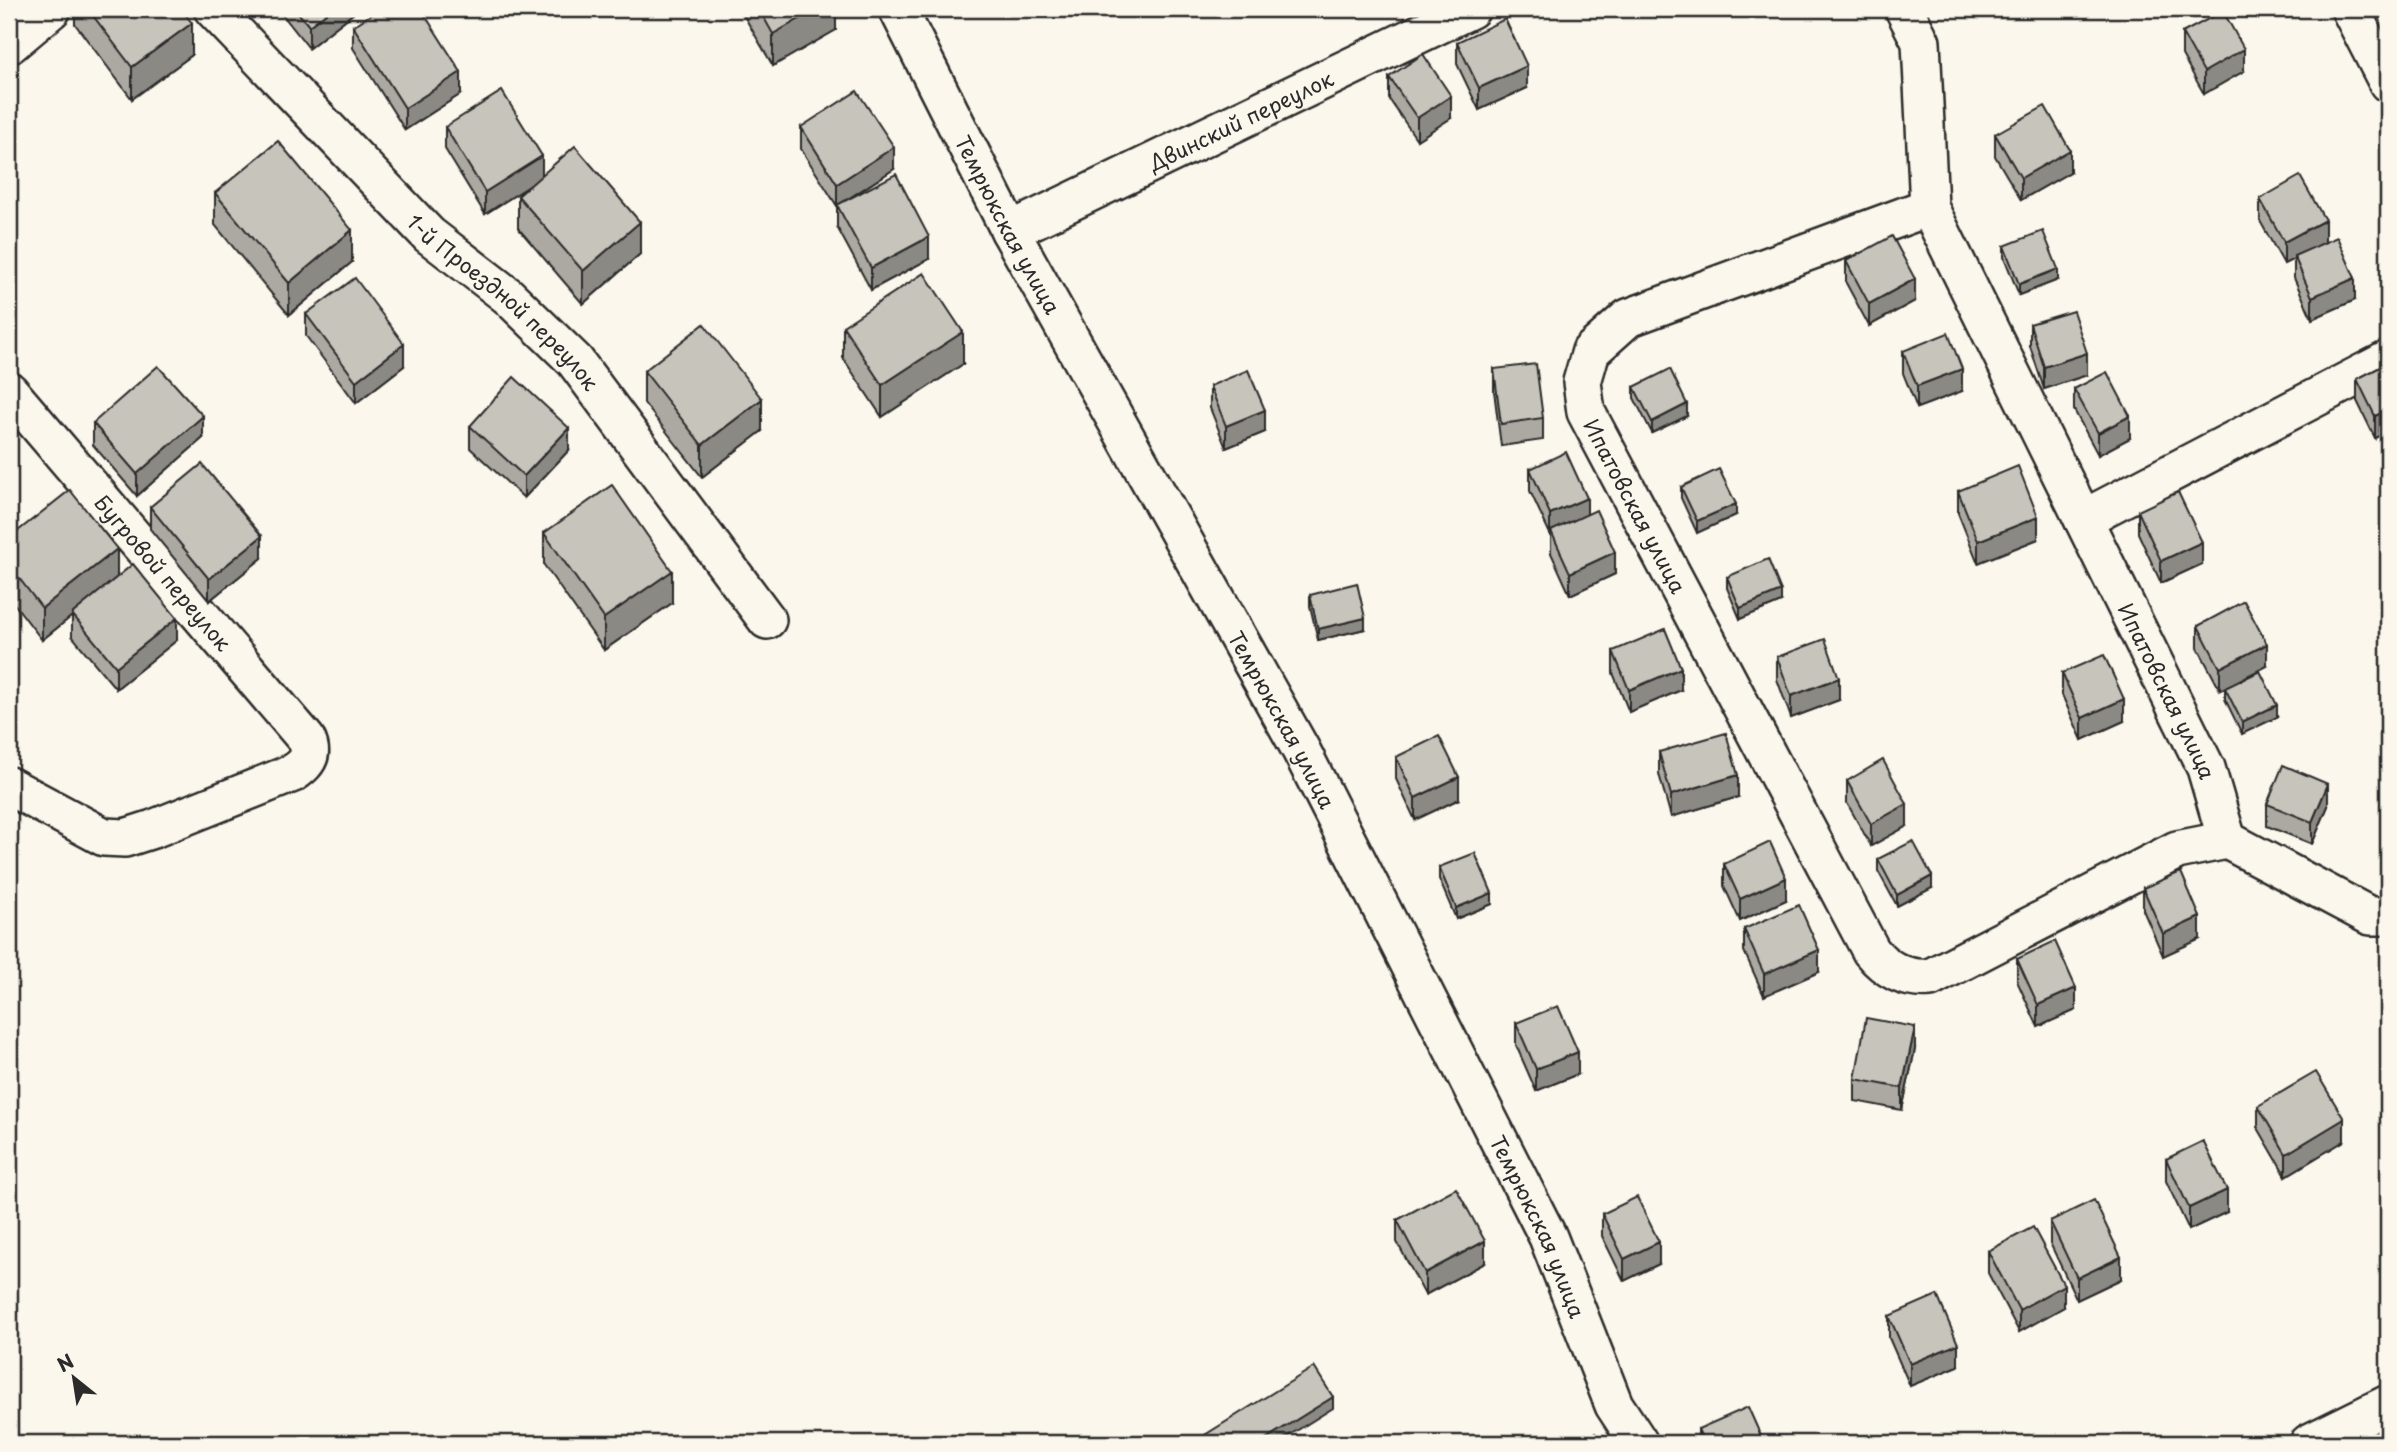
<svg xmlns="http://www.w3.org/2000/svg" width="2397" height="1452" font-family="'Playpen Sans',sans-serif">
<style>
.lines{fill:none;stroke-linecap:round;stroke-linejoin:round}
.minor-casing{stroke:#2b2b2b;stroke-width:42}
.minor{stroke:#fbf7ec;stroke-width:37}
.wall{fill:#aba9a2;stroke:#2b2b2b;stroke-width:2}
.shaded-wall{fill:#8b8984;stroke:#2b2b2b;stroke-width:2}
.building{fill:#c7c4bc;stroke:#2b2b2b;stroke-width:2}
.labels{text-anchor:middle;dominant-baseline:central;stroke-width:5;stroke-linejoin:round;paint-order:stroke}
.street-label{font-size:21px;fill:#2b2b2b;stroke:#fbf7ec}
</style>
<rect width="100%" height="100%" fill="#fbf7ec"/>
<filter id="ink" filterUnits="userSpaceOnUse"><feTurbulence type="fractalNoise" baseFrequency=".0143" numOctaves="2"/><feDisplacementMap in="SourceGraphic" scale="14" xChannelSelector="R" yChannelSelector="G"/><feConvolveMatrix kernelMatrix="1 2 1 2 8 2 1 2 1" color-interpolation-filters="sRGB"/></filter>
<g filter="url(#ink)">
<g class="lines">
<defs>
<g id="minor">
<path id="s1" d="M213,9L429,235L508,296L575,361L767,620"/>
<path id="s2" d="M898,9L1010,231L1301,750L1548,1237L1614,1405L1639,1443"/>
<path id="s3" d="M1904,9L1921,42L1929,207L2206,768L2227,840"/>
<polyline points="2350,9 2388,83"/>
<polyline points="9,45 52,9"/>
<path id="s4" d="M1929,207L1628,318L1591,351L1582,382L1586,412L1871,951C1886,970 1906,980 1930,978L2177,850L2227,840L2370,916H2388"/>
<path id="s5" d="M1010,231L1471,9"/>
<path id="s6" d="M9,391L306,739C314,755 307,764 293,773L153,829L125,838L104,837L9,786"/>
<polyline points="2083,519 2388,360"/>
<polyline points="2309,1443 2388,1404"/>
</g>
</defs>
<use href="#minor" class="minor-casing"/>
<use href="#minor" class="minor"/>
</g>
<g class="wall">
<polygon points="75,9 181,9 192,55 132,99 75,24"/>
<polygon points="278,9 359,9 309,48"/>
<polygon points="740,9 836,9 836,30 773,66"/>
<polygon points="353,26 461,94 405,130 353,48"/>
<polygon points="2182,33 2244,71 2204,94 2182,55"/>
<polygon points="1457,42 1527,88 1479,110 1457,64"/>
<polygon points="1389,77 1451,118 1417,140 1389,99"/>
<polygon points="445,127 542,175 640,254 583,304 518,228 518,196 527,187 485,214 445,149"/>
<polygon points="801,127 894,169 844,202 929,259 871,290 837,227 837,206 801,149"/>
<polygon points="1995,134 2070,172 2021,200 1995,156"/>
<polygon points="215,193 352,262 289,315 215,225"/>
<polygon points="2260,199 2325,242 2320,244 2355,300 2312,319 2294,278 2294,259 2284,264 2260,221"/>
<polygon points="2004,246 2058,280 2019,295 2004,257"/>
<polygon points="1846,261 1915,301 1869,326 1846,283"/>
<polygon points="306,314 404,366 356,403 306,336"/>
<polygon points="2030,324 2087,375 2044,389 2030,346"/>
<polygon points="843,326 963,364 882,417 843,358"/>
<polygon points="1903,351 1962,391 1917,408 1903,373"/>
<polygon points="2388,363 2375,438 2357,401 2357,379"/>
<polygon points="1494,369 1543,418 1543,440 1501,446 1494,391"/>
<polygon points="644,371 762,431 702,477 644,403"/>
<polygon points="1210,386 1265,432 1226,448 1210,408"/>
<polygon points="1634,387 1687,416 1652,433 1634,398"/>
<polygon points="2074,389 2130,438 2098,455 2074,410"/>
<polygon points="93,423 203,438 137,496 93,445"/>
<polygon points="470,426 569,450 524,498 470,448"/>
<polygon points="1530,469 1587,514 1615,574 1570,595 1551,553 1551,536 1530,491"/>
<polygon points="1681,487 1736,515 1697,533 1681,498"/>
<polygon points="1958,491 2038,539 1978,563 1958,513"/>
<polygon points="150,507 262,558 209,601 150,529"/>
<polygon points="2138,511 2202,564 2161,583 2138,533"/>
<polygon points="544,533 672,603 604,650 544,565"/>
<polygon points="9,538 117,577 177,640 116,689 72,636 72,616 42,640 9,597"/>
<polygon points="1727,577 1781,602 1740,619 1727,588"/>
<polygon points="1310,595 1365,629 1318,640 1310,606"/>
<polygon points="2198,626 2267,666 2227,687 2277,717 2242,734 2225,699 2225,688 2220,690 2198,648"/>
<polygon points="1613,651 1681,690 1629,712 1613,673"/>
<polygon points="1777,657 1839,700 1791,718 1777,679"/>
<polygon points="2062,673 2124,721 2082,740 2062,695"/>
<polygon points="1659,752 1738,797 1671,817 1659,774"/>
<polygon points="1396,757 1459,799 1415,820 1396,779"/>
<polygon points="1847,781 1907,826 1871,846 1847,803"/>
<polygon points="2267,804 2328,806 2312,844 2267,826"/>
<polygon points="1878,859 1932,888 1897,906 1878,871"/>
<polygon points="1724,864 1786,900 1740,921 1724,886"/>
<polygon points="1439,867 1492,904 1456,919 1439,879"/>
<polygon points="2143,888 2200,939 2163,956 2143,910"/>
<polygon points="1744,929 1819,972 1764,996 1744,951"/>
<polygon points="2017,959 2076,1010 2038,1027 2017,981"/>
<polygon points="1516,1023 1578,1074 1536,1091 1516,1045"/>
<polygon points="1915,1049 1902,1110 1855,1101 1855,1079"/>
<polygon points="2258,1106 2344,1141 2286,1176 2258,1128"/>
<polygon points="2166,1159 2227,1212 2189,1230 2166,1181"/>
<polygon points="1602,1214 1659,1264 1624,1281 1602,1236"/>
<polygon points="1397,1220 1485,1263 1425,1295 1397,1242"/>
<polygon points="2050,1221 2121,1279 2077,1300 2050,1243"/>
<polygon points="1988,1251 2064,1307 2019,1332 1988,1273"/>
<polygon points="1889,1316 1958,1366 1910,1386 1889,1338"/>
<polygon points="1698,1429 1764,1443 1698,1443"/>
</g>
<g class="shaded-wall">
<polygon points="331,9 359,9 309,48 309,26"/>
<polygon points="817,9 836,9 836,30 773,66 773,34"/>
<polygon points="192,23 192,55 132,99 132,67"/>
<polygon points="2244,49 2244,71 2204,94 2204,72"/>
<polygon points="1527,66 1527,88 1479,110 1479,88"/>
<polygon points="461,72 461,94 405,130 405,108"/>
<polygon points="1451,96 1451,118 1417,140 1417,118"/>
<polygon points="894,147 894,169 837,206 837,184"/>
<polygon points="2070,150 2070,172 2021,200 2021,178"/>
<polygon points="542,156 542,178 485,214 485,192"/>
<polygon points="11,176 11,208 9,209 9,177"/>
<polygon points="2325,220 2325,242 2295,259 2294,256 2294,259 2284,264 2284,242"/>
<polygon points="640,222 640,254 583,304 583,271"/>
<polygon points="352,230 352,262 289,315 289,283"/>
<polygon points="929,237 929,259 871,290 871,268"/>
<polygon points="2058,269 2058,280 2019,295 2019,284"/>
<polygon points="2355,278 2355,300 2312,319 2312,297"/>
<polygon points="1915,279 1915,301 1869,326 1869,304"/>
<polygon points="963,332 963,364 882,417 882,385"/>
<polygon points="404,344 404,366 356,403 356,381"/>
<polygon points="2087,353 2087,375 2044,389 2044,367"/>
<polygon points="1962,369 1962,391 1917,408 1917,386"/>
<polygon points="762,399 762,431 702,477 702,445"/>
<polygon points="1687,404 1687,416 1652,433 1652,422"/>
<polygon points="1265,410 1265,432 1226,448 1226,426"/>
<polygon points="2388,410 2388,432 2375,438 2375,416"/>
<polygon points="203,416 203,438 137,496 137,474"/>
<polygon points="2130,416 2130,438 2098,455 2098,433"/>
<polygon points="569,428 569,450 524,498 524,476"/>
<polygon points="1587,498 1587,520 1551,531 1550,536 1550,514"/>
<polygon points="1736,504 1736,515 1697,533 1697,521"/>
<polygon points="2038,517 2038,539 1978,563 1978,541"/>
<polygon points="262,536 262,558 209,601 209,579"/>
<polygon points="2202,542 2202,564 2161,583 2161,561"/>
<polygon points="117,549 117,581 72,614 72,616 42,640 42,608"/>
<polygon points="1615,552 1615,574 1570,595 1570,573"/>
<polygon points="672,571 672,603 604,650 604,618"/>
<polygon points="1781,591 1781,602 1740,619 1740,608"/>
<polygon points="177,618 177,640 116,689 116,667"/>
<polygon points="1365,618 1365,629 1318,640 1318,629"/>
<polygon points="2267,644 2267,666 2220,690 2220,668"/>
<polygon points="1681,668 1681,690 1629,712 1629,690"/>
<polygon points="1839,678 1839,700 1791,718 1791,696"/>
<polygon points="2124,699 2124,721 2082,740 2082,718"/>
<polygon points="2277,705 2277,717 2242,734 2242,722"/>
<polygon points="1738,775 1738,797 1671,817 1671,795"/>
<polygon points="1459,777 1459,799 1415,820 1415,798"/>
<polygon points="2328,784 2328,806 2312,844 2312,822"/>
<polygon points="1907,804 1907,826 1871,846 1871,824"/>
<polygon points="1932,876 1932,888 1897,906 1897,895"/>
<polygon points="1786,878 1786,900 1740,921 1740,899"/>
<polygon points="1492,893 1492,904 1456,919 1456,908"/>
<polygon points="2200,917 2200,939 2163,956 2163,934"/>
<polygon points="1819,950 1819,972 1764,996 1764,974"/>
<polygon points="2076,988 2076,1010 2038,1027 2038,1005"/>
<polygon points="1915,1027 1915,1049 1902,1110 1902,1088"/>
<polygon points="1578,1052 1578,1074 1536,1091 1536,1069"/>
<polygon points="2344,1119 2344,1141 2286,1176 2286,1154"/>
<polygon points="2227,1190 2227,1212 2189,1230 2189,1208"/>
<polygon points="1485,1241 1485,1263 1425,1295 1425,1273"/>
<polygon points="1659,1242 1659,1264 1624,1281 1624,1259"/>
<polygon points="2121,1257 2121,1279 2077,1300 2077,1278"/>
<polygon points="2064,1285 2064,1307 2019,1332 2019,1310"/>
<polygon points="1958,1344 1958,1366 1910,1386 1910,1364"/>
<polygon points="1333,1397 1333,1408 1277,1443 1259,1443"/>
</g>
<g class="building">
<polygon points="88,9 181,9 192,23 132,67"/>
<polygon points="295,9 331,9 309,26"/>
<polygon points="380,9 421,9 461,72 405,108 353,26"/>
<polygon points="759,9 817,9 773,34"/>
<polygon points="2223,11 2244,49 2204,72 2182,33"/>
<polygon points="1505,19 1527,66 1479,88 1457,42"/>
<polygon points="1423,54 1451,96 1417,118 1389,77"/>
<polygon points="502,91 542,156 485,192 445,127"/>
<polygon points="857,91 894,147 837,184 801,127"/>
<polygon points="2045,106 2070,150 2021,178 1995,134"/>
<polygon points="278,141 352,230 289,283 215,193"/>
<polygon points="575,146 640,222 583,271 518,196"/>
<polygon points="896,174 929,237 871,268 837,205"/>
<polygon points="2300,176 2325,220 2284,242 2260,199"/>
<polygon points="2043,231 2058,269 2019,284 2004,246"/>
<polygon points="1892,236 1915,279 1869,304 1846,261"/>
<polygon points="2337,237 2355,278 2312,297 2294,256"/>
<polygon points="924,273 963,332 882,385 843,326"/>
<polygon points="355,278 404,344 356,381 306,314"/>
<polygon points="2073,311 2087,353 2044,367 2030,324"/>
<polygon points="704,324 762,399 702,445 644,371"/>
<polygon points="1948,333 1962,369 1917,386 1903,351"/>
<polygon points="2388,363 2388,410 2375,416 2357,379"/>
<polygon points="1536,364 1543,418 1501,424 1494,369"/>
<polygon points="158,366 203,416 137,474 93,423"/>
<polygon points="1670,369 1687,404 1652,422 1634,387"/>
<polygon points="1248,370 1265,410 1226,426 1210,386"/>
<polygon points="2107,372 2130,416 2098,433 2074,389"/>
<polygon points="514,377 569,428 524,476 470,426"/>
<polygon points="1566,452 1587,498 1550,514 1530,469"/>
<polygon points="202,464 262,536 209,579 150,507"/>
<polygon points="2018,466 2038,517 1978,541 1958,491"/>
<polygon points="1719,469 1736,504 1697,521 1681,487"/>
<polygon points="612,485 672,571 604,618 544,533"/>
<polygon points="70,490 117,549 42,608 9,565 9,538"/>
<polygon points="2178,492 2202,542 2161,561 2138,511"/>
<polygon points="1596,510 1615,552 1570,573 1551,531"/>
<polygon points="1768,559 1781,591 1740,608 1727,577"/>
<polygon points="133,564 177,618 116,667 72,614"/>
<polygon points="1357,583 1365,618 1318,629 1310,595"/>
<polygon points="2244,601 2267,644 2220,668 2198,626"/>
<polygon points="1665,629 1681,668 1629,690 1613,651"/>
<polygon points="1825,639 1839,678 1791,696 1777,657"/>
<polygon points="2104,655 2124,699 2082,718 2062,673"/>
<polygon points="2260,671 2277,705 2242,722 2225,688"/>
<polygon points="1726,733 1738,775 1671,795 1659,752"/>
<polygon points="1439,736 1459,777 1415,798 1396,757"/>
<polygon points="1883,760 1907,804 1871,824 1847,781"/>
<polygon points="2283,765 2328,784 2312,822 2267,804"/>
<polygon points="1913,841 1932,876 1897,895 1878,859"/>
<polygon points="1770,842 1786,878 1740,899 1724,864"/>
<polygon points="1475,853 1492,893 1456,908 1439,867"/>
<polygon points="2181,872 2200,917 2163,934 2143,888"/>
<polygon points="1799,905 1819,950 1764,974 1744,929"/>
<polygon points="2055,941 2076,988 2038,1005 2017,959"/>
<polygon points="1558,1006 1578,1052 1536,1069 1516,1023"/>
<polygon points="1866,1018 1915,1027 1902,1088 1855,1079"/>
<polygon points="2316,1072 2344,1119 2286,1154 2258,1106"/>
<polygon points="2203,1141 2227,1190 2189,1208 2166,1159"/>
<polygon points="1456,1188 1485,1241 1425,1273 1397,1220"/>
<polygon points="1637,1197 1659,1242 1624,1259 1602,1214"/>
<polygon points="2094,1200 2121,1257 2077,1278 2050,1221"/>
<polygon points="2033,1227 2064,1285 2019,1310 1988,1251"/>
<polygon points="1937,1295 1958,1344 1910,1364 1889,1316"/>
<polygon points="1314,1367 1333,1397 1259,1443 1192,1443"/>
<polygon points="1748,1407 1764,1443 1704,1443 1698,1429"/>
<polygon points="1595,1433 1600,1443 1572,1443"/>
</g>
</g>
<g class="labels">
<g class="street-label">
<text stroke="none"><textPath href="#s5" startOffset="256">Двинский переулок</textPath></text>
<text stroke="none"><textPath href="#s2" startOffset="242">Темрюкская улица</textPath></text>
<text stroke="none"><textPath href="#s1" startOffset="413">1-й Проездной переулок</textPath></text>
<text stroke="none"><textPath href="#s4" startOffset="539">Ипатовская улица</textPath></text>
<text stroke="none"><textPath href="#s6" startOffset="238">Бугровой переулок</textPath></text>
<text stroke="none"><textPath href="#s3" startOffset="742">Ипатовская улица</textPath></text>
<text stroke="none"><textPath href="#s2" startOffset="808">Темрюкская улица</textPath></text>
<text stroke="none"><textPath href="#s2" startOffset="1376">Темрюкская улица</textPath></text>
</g>
</g>
<rect width="2397" height="1452" fill="none" stroke="#fbf7ec" stroke-width="35"/>
<rect x="18" y="18" width="2362" height="1417" fill="none" stroke="#2b2b2b" stroke-width="2.5" filter="url(#ink)"/>
<g transform="translate(74 1378) rotate(330)" stroke="#fbf7ec" stroke-width="5" paint-order="stroke">
<path d="M0-5L12 26L0 18L-12 26Z" fill="#2b2b2b"/>
<text y="-10" font-size="19" font-weight="bold" text-anchor="middle" fill="#2b2b2b">N</text>
</g>
</svg>
